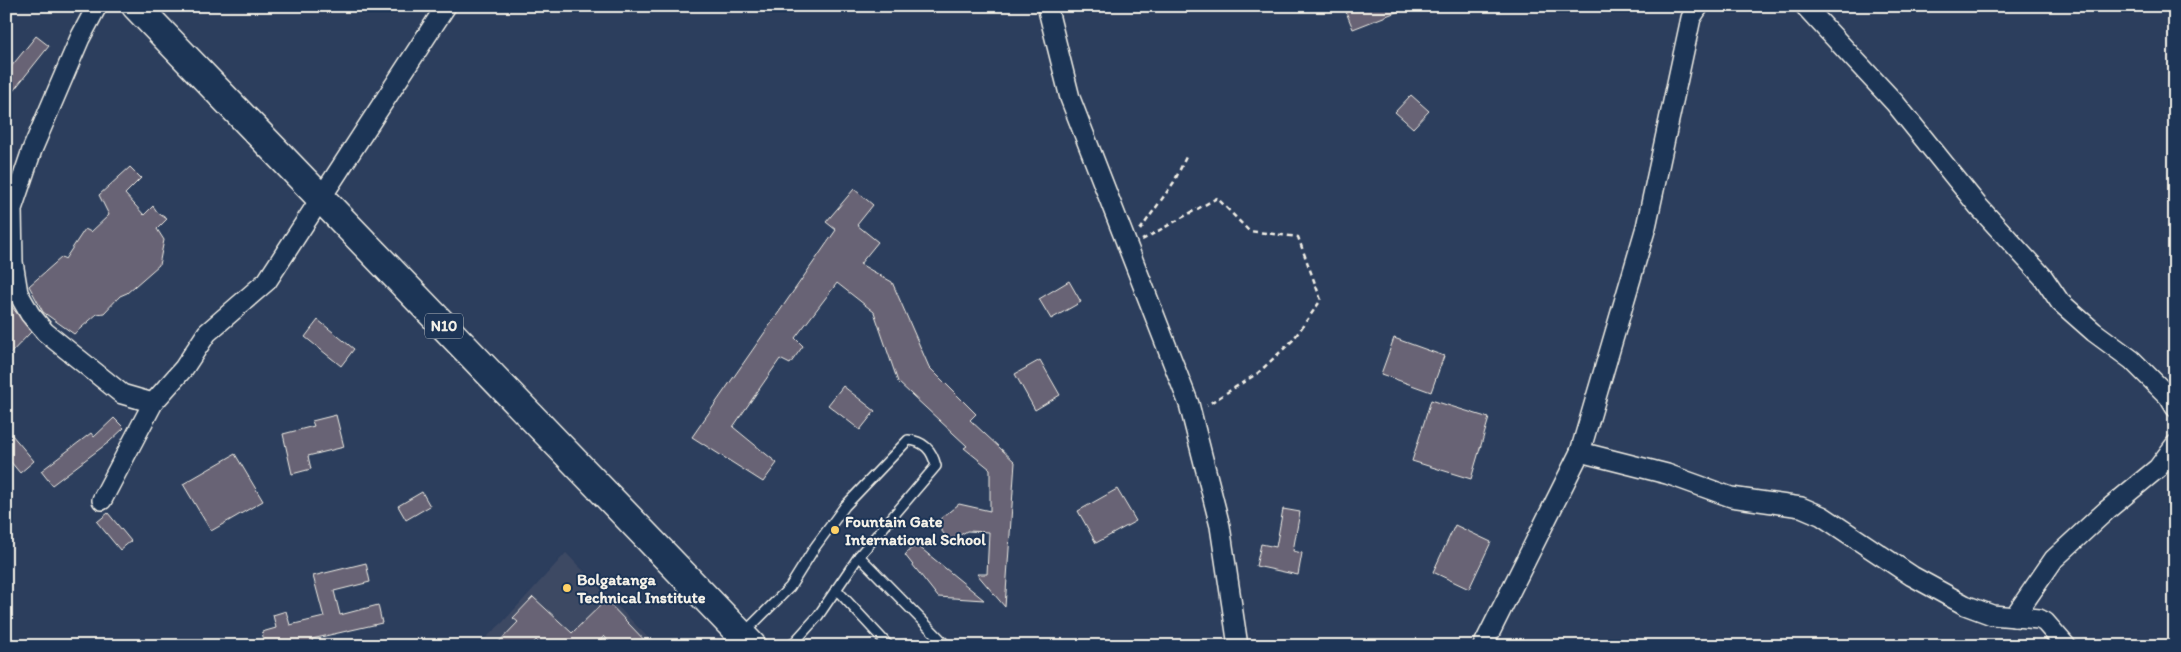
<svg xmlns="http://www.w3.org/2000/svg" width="2181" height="652" font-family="Itim,sans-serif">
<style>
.built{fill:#3e4964}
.building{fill:#686375;stroke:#f4f1e8}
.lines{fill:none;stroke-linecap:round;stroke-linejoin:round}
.lane-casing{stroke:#f4f1e8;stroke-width:12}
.street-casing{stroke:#f4f1e8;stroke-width:22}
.highway-casing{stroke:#f4f1e8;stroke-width:31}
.path{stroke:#f4f1e8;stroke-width:2.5;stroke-dasharray:5 4;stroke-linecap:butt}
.lane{stroke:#1d3557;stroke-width:9}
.street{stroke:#1d3557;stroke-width:19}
.highway{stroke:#1d3557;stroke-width:28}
.poi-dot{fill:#ffd166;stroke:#1d3557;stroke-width:2}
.labels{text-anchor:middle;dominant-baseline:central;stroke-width:4;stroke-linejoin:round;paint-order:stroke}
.shield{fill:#1d3557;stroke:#b4b9bc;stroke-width:1}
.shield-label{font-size:15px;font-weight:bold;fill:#f4f1e8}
.poi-label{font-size:16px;font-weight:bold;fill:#f4f1e8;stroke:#1d3557;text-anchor:start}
</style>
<rect width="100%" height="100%" fill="#2c3e5d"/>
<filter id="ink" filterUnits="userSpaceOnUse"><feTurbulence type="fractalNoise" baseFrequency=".02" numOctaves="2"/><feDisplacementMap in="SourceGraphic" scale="10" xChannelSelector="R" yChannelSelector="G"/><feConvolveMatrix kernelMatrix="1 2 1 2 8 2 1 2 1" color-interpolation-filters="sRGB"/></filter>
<g filter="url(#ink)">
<polygon class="built" points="566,553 656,646 477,646 503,622"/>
<g class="building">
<polygon points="1361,6 1409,6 1409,7 1353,29 1346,12"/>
<polygon points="36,36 49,46 6,100 6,73"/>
<polygon points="1411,95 1429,111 1413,128 1395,112"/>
<polygon points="130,167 141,178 125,194 144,215 153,206 158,213 167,219 157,229 164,240 159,265 127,293 120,296 104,313 97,314 74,334 43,312 29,286 62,257 65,259 85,229 91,232 109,215 99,195"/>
<polygon points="854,189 873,205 857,225 878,242 860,264 892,282 929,367 976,414 970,420 1015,462 1005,607 977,574 987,574 989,532 967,531 950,541 935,523 959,504 990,511 990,469 964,448 967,446 898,382 874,312 837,283 795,338 803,346 790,364 780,359 733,427 777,463 763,482 692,437 836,230 826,222"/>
<polygon points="1069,281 1081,302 1051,319 1039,299"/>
<polygon points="6,299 31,332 6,358"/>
<polygon points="318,320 354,349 341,366 305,337"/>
<polygon points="1394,338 1444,356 1431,392 1381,374"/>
<polygon points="1040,360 1060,395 1035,410 1015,374"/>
<polygon points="843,386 875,411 860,430 828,405"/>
<polygon points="1431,400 1489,418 1471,479 1412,461"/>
<polygon points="336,415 344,447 308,456 311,469 292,474 283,434 314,426 312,421"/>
<polygon points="114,418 124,428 109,442 52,485 41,471 91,433 94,437"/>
<polygon points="6,428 34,461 20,473 6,456"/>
<polygon points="235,454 263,501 211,531 183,484"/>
<polygon points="1117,489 1136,521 1096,543 1078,511"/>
<polygon points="422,492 430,506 406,520 398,506"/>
<polygon points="1283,509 1300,512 1293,551 1302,553 1298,575 1256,566 1261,544 1276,547"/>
<polygon points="108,513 131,541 120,550 97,522"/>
<polygon points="1455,525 1491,542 1469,589 1433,572"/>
<polygon points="915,544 923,550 984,600 938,597 905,555"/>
<polygon points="366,563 370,582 334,591 340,615 378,605 382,623 312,639 313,643 301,646 265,646 262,632 276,628 273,615 286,611 290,625 324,617 313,576"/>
<polygon points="533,597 572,633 606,600 650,646 613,646 604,636 595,646 542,646 536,640 531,646 495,646 518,622 513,618"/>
</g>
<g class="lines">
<defs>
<g id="lane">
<polyline points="859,556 947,646"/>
<polyline points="836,589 889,646"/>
<path d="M744,633L790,587L815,547L845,506L908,440C924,441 932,450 936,466L859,556L818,616L791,646"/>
</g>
<g id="street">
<polyline points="97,6 80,38 32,150 12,209 13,262 18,293 30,314 45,332 122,394 153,403"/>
<polyline points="1047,6 1070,98 1189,404 1220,526 1238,646"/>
<polyline points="1805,6 1895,103 1978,206 2043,277 2060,302 2094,332 2132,360 2169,397 2175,407"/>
<polyline points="1580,452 1667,474 1731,497 1801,507 1822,516 1912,576 1965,605 1992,615 2039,619 2045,622 2066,646"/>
<polyline points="102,500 153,403 184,368 207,333 267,281 446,6"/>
<polyline points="2014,617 2054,559 2107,510 2158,468 2175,445"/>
<polyline points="1483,646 1580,452 1646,227 1691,18 1699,6"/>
</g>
<polyline id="highway" points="136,6 752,646"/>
</defs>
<use href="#lane" class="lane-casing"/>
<use href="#street" class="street-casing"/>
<use href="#highway" class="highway-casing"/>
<g class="path">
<polyline points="1140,230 1174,182 1186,157"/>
<polyline points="1142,240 1217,198 1249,231 1298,237 1321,300 1293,340 1258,373 1207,405"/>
</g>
<use href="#lane" class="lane"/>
<use href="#street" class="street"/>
<use href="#highway" class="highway"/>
</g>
</g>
<g class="poi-dot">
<circle cx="835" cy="530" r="5"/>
<circle cx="567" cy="588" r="5"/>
</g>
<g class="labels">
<rect class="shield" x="425" y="313.5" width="38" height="25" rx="4"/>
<g class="shield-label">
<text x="444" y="326">N10</text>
</g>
<g class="poi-label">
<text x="845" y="521">Fountain Gate<tspan x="845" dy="18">International School</tspan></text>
<text x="577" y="579">Bolgatanga<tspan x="577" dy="18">Technical Institute</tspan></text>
</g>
</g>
<rect width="2181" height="652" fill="none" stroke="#1d3557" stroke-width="25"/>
<rect x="12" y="12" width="2156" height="627" fill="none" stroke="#f4f1e8" stroke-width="2" filter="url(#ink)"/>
</svg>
